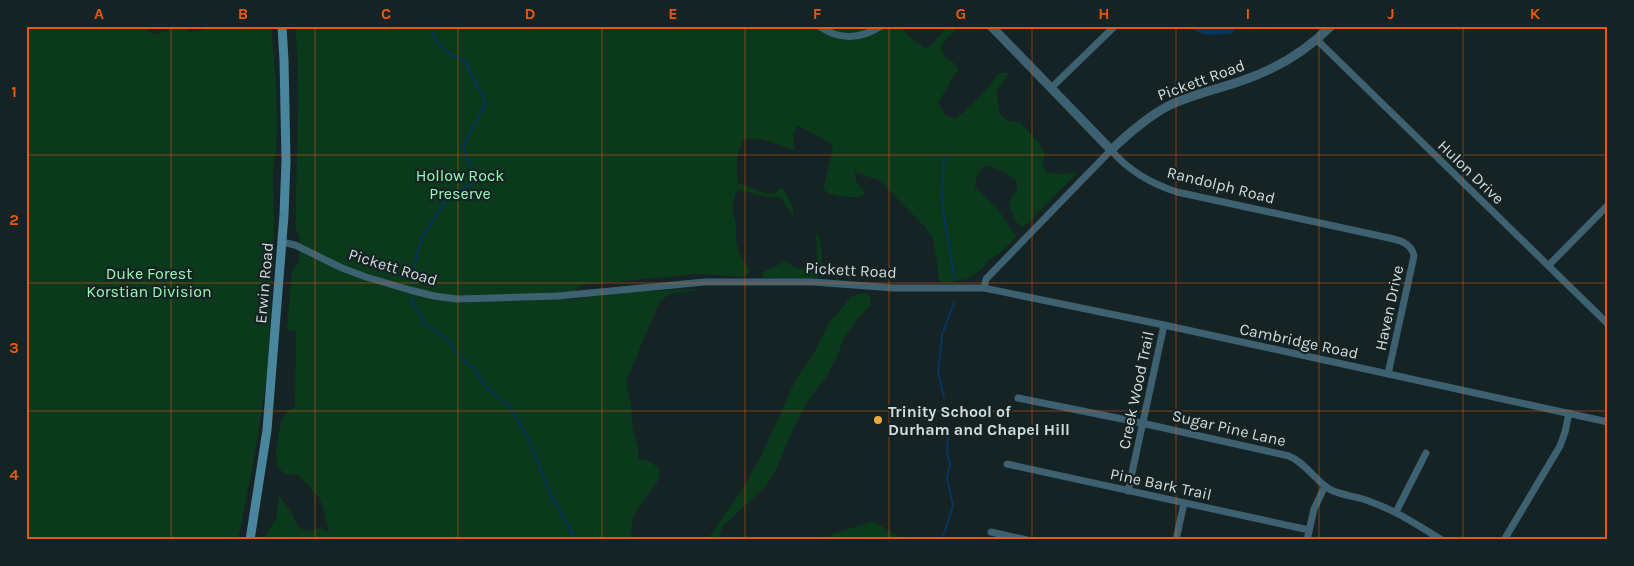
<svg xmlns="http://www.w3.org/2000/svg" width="1634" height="566" font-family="Karla,sans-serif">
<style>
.green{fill:#0a391c}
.water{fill:#06355d}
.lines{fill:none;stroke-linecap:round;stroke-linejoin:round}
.stream{stroke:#06355d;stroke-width:2}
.minor{stroke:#3d6170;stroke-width:7}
.tertiary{stroke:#3d6170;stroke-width:9}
.secondary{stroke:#49869e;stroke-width:9}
.grid{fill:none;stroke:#e8590c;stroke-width:1;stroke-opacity:0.55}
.poi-dot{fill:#e9aa38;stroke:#162324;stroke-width:2}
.labels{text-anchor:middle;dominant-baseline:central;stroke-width:4.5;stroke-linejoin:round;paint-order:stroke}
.street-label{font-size:16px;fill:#d3dbdc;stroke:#162324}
.park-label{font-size:16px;fill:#95f9b1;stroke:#162324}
.poi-label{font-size:16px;font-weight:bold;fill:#d3dbdc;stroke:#162324;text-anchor:start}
.neatline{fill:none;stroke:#e8590c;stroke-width:2}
.grid-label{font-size:16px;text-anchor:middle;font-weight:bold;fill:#e8590c}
</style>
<rect width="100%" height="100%" fill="#162324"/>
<g class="green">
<polygon points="26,26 144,26 148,31 157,34 182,26 190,32 199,31 214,26 271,26 276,83 277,124 276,152 273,171 274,229 268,368 256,448 238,540 26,540"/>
<path d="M295,26H903C906,36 916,43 925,48L931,45L948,26H958L941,46L944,56L954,63L959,70C950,79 946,92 938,102L945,114L955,119C972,106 987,90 999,73H1009L996,92L1000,113L1006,120L1021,123L1039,143L1045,154L1042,164L1046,172L1060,174L1077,173L1027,224L1022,227L1015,221L1009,202L1017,189V182L1003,171L988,166C978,169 976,177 975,187L996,207L1017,237L1000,253L990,259L982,269L967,279L945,283L939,280L935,249L932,237L924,226L879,180L855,172L856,181L865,193L861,197C849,197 832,198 823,189L833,150L830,143L797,125L793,136L795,151C779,145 761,136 744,140C736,150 736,170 738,183L765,193L774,194L782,187L793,207V216L781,198L767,197L739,190L736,192L732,209L736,224V241L739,254L751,271L743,277L699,274L581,285L566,300L638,291L704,289L670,294L660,301L626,381L631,404L633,431L638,447V459L649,461L660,469C660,472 659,477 658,480C648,502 625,512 633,540H267V533L276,519L279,496L290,510L299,528L309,531L320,528L329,532L320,498L298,475L284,474L277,466L276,450L281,421L288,410L295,407L296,330L290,331L287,327L292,270L299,263L300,237L296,230C295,162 302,94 295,26Z"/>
<path d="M816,231C822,243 825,265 818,277L807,279L764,278L761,273L786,261C796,269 802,271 814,267L817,259Z"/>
<polygon points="864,293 871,296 870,306 858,318 843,340 837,357 825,379 807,402 791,433 777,468 765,487 722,527 718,540 707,540 744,487 762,454 796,379 814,353 828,324 852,296"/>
<polygon points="873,521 904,540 827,540 830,535"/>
</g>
<path class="water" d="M1191,26H1238L1233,33C1220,35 1199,38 1191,26Z"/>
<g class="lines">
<g class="stream">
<polyline points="944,157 942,197 945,223 955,280"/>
<polyline points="412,284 417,253 424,234 449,195 471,185 475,178 463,147 485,104 484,99 465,61 449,54 435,40 431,26"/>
<polyline points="411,298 425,324 447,339 462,359 474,368 487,388 509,406 516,417 529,440 550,493 576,540"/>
<polyline points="944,398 938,372 942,335 954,303"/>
<polyline points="942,540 953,506 947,478 950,465 947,452 949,425"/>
</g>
<g class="minor">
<path d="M819,26C840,41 861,39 881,26"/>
<polyline points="1316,39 1608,324"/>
<polyline points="1051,88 1115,26"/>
<polyline points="282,242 295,245 342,268 366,277 410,290 434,296 457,299 558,296 705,282 813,282 894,288 984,288 1164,325 1608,422"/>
<polyline points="1549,265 1608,205"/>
<path d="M984,288L986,279L1111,150C1128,170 1152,184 1177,192L1380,236C1393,239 1411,240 1414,256L1388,374"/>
<path d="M1018,398L1137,422L1289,456C1306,463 1315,481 1331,490C1343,496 1358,496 1371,502C1397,511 1419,526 1442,540"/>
<polyline points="1007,464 1309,530"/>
<polyline points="1128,491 1164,325"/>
<polyline points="1396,512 1426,453"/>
<polyline points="991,532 1027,540"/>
<polyline points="1176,540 1184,503"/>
<polyline points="1307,540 1314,509 1325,486"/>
<polyline points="1504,540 1560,446 1565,432 1569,413"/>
</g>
<path class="tertiary" d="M991,26L1111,150C1129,133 1147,117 1168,106C1193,94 1219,89 1244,80C1276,69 1307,50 1331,26"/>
<polyline class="secondary" points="250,540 267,430 284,215 286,161 284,60 282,26"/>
</g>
<path class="grid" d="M171,26V540M315,26V540M458,26V540M602,26V540M745,26V540M889,26V540M1032,26V540M1176,26V540M1319,26V540M1463,26V540M26,155H1608M26,283H1608M26,411H1608"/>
<circle class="poi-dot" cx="878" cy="420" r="5"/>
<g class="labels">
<g class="street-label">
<text transform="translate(1201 80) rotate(-20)">Pickett Road</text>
<text transform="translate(1471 172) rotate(44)">Hulon Drive</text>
<text transform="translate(1221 185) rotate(14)">Randolph Road</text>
<text transform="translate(393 267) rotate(17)">Pickett Road</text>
<text transform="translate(851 270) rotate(3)">Pickett Road</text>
<text transform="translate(264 283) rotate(-85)">Erwin Road</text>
<text transform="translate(1389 308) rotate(-78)">Haven Drive</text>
<text transform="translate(1299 341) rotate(12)">Cambridge Road</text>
<text transform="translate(1136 390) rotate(-78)">Creek Wood Trail</text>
<text transform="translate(1229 428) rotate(13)">Sugar Pine Lane</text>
<text transform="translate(1161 484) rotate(12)">Pine Bark Trail</text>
</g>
<g class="park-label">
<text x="460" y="175">Hollow Rock<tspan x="460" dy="18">Preserve</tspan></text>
<text x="149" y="273">Duke Forest<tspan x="149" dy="18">Korstian Division</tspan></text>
</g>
<g class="poi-label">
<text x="888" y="411">Trinity School of<tspan x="888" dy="18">Durham and Chapel Hill</tspan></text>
</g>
</g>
<rect width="1634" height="566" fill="none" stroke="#162324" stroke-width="55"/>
<rect x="28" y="28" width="1578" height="510" class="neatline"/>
<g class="grid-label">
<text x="99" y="19">A</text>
<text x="243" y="19">B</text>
<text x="386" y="19">C</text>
<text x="530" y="19">D</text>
<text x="673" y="19">E</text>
<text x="817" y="19">F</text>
<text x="961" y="19">G</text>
<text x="1104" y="19">H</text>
<text x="1248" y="19">I</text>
<text x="1391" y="19">J</text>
<text x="1535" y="19">K</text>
<text x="14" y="97">1</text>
<text x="14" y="225">2</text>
<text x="14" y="353">3</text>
<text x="14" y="480">4</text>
</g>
</svg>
